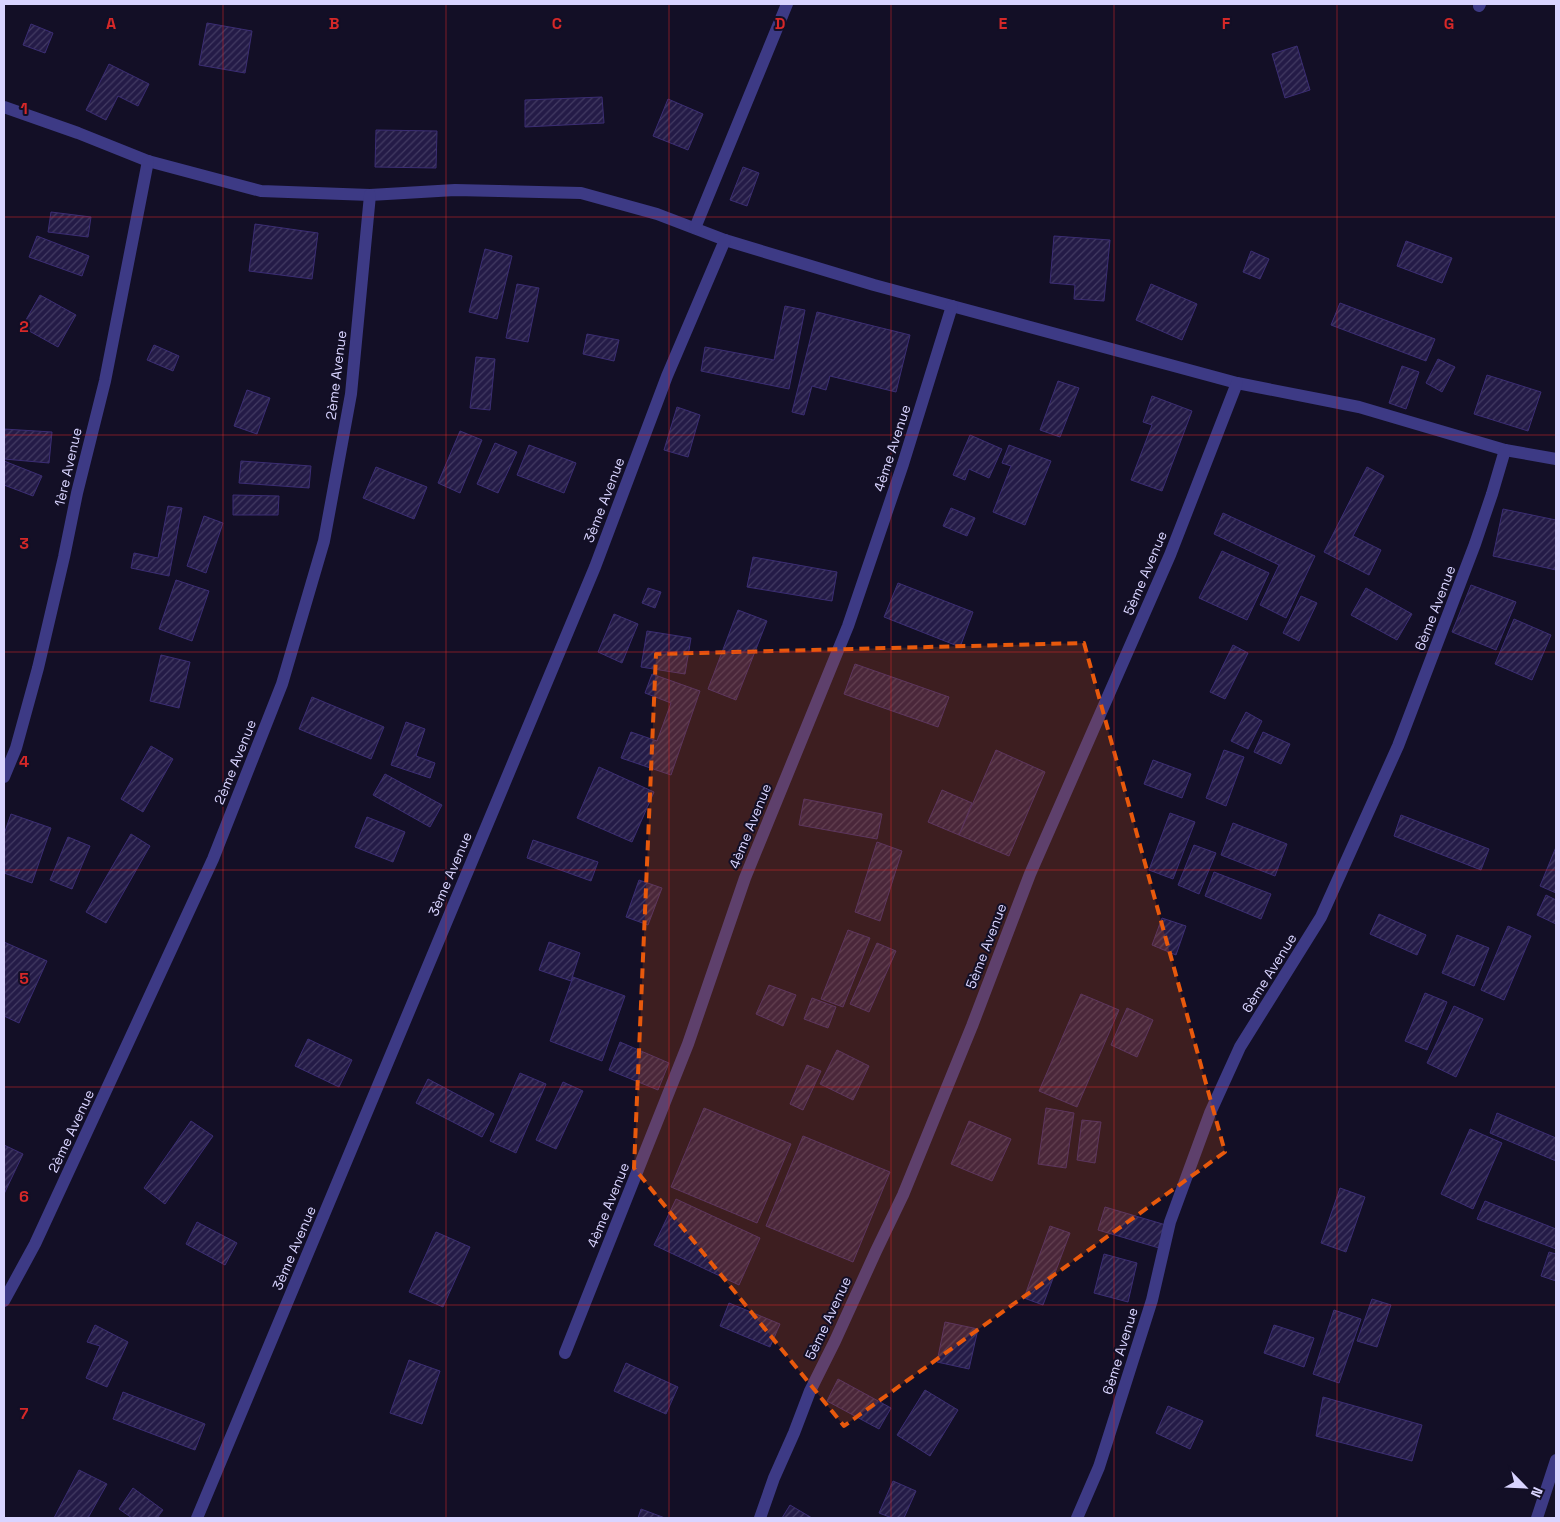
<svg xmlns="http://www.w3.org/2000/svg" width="1560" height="1522" font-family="'Space Grotesk',sans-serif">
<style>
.building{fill:url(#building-hatch);stroke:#3b2d73}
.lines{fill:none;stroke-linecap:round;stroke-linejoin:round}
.street{stroke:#3d3a85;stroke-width:12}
.marked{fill:#e8590c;fill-opacity:0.2;stroke:#e8590c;stroke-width:4;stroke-dasharray:10 6;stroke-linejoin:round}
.grid{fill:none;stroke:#d62828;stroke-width:1;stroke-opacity:0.55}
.labels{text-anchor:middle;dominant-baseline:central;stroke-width:4;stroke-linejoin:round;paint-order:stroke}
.street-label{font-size:14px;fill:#d9d4ff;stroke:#130f26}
.grid-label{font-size:16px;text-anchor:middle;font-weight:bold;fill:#d62828;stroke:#130f26;stroke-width:4;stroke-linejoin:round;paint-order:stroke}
</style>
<defs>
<pattern id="building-hatch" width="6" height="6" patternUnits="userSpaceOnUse" patternTransform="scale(1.25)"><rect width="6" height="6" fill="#241b47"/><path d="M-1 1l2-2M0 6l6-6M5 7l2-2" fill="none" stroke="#433b63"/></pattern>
</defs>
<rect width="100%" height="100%" fill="#130f26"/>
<g class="building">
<polygon points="207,23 252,31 245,73 199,65"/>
<polygon points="31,24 53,33 45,53 23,45"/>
<polygon points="1297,46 1310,90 1285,98 1272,54"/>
<polygon points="109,64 149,84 138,106 118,96 106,120 86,110"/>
<polygon points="602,97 604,123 525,127 525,100"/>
<polygon points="668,99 703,114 688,150 653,136"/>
<polygon points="376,130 437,131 436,168 375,167"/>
<polygon points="743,167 759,173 747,206 730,200"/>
<polygon points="51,212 91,217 88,237 48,232"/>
<polygon points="255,224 318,233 312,279 249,271"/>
<polygon points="37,236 89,256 82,276 29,257"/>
<polygon points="1054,236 1110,240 1104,301 1074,299 1075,285 1050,283"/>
<polygon points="1406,241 1452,258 1442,283 1397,266"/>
<polygon points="485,249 512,256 497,319 469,312"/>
<polygon points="1251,251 1269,259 1260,279 1243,272"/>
<polygon points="517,284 539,288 528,342 506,338"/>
<polygon points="1151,284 1197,304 1182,340 1136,320"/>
<polygon points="40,295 76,315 58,347 22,327"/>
<polygon points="1340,303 1435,339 1426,361 1331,325"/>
<polygon points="785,306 805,310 789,389 701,371 705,347 774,360"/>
<polygon points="817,312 910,335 896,392 830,376 826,390 812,386 804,415 792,412"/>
<polygon points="587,334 619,340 614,361 583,354"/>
<polygon points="154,345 179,356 173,371 147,360"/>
<polygon points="476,357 495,359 490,410 470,408"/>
<polygon points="1438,359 1455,367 1442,392 1426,383"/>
<polygon points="1402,366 1419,372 1406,409 1389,403"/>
<polygon points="1487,375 1541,392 1528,431 1474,414"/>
<polygon points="1058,381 1079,388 1060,437 1040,430"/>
<polygon points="247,390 270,398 257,434 234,426"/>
<polygon points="1152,396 1192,411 1162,491 1131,480 1152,425 1143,422"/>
<polygon points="677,407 700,415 688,457 664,450"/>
<polygon points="4,429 52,432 49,463 4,459"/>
<polygon points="460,431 482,440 460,493 438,483"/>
<polygon points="970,435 1002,449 989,478 969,469 965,480 953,475"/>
<polygon points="495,443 517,452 498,493 477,484"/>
<polygon points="529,445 576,463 564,493 517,475"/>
<polygon points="1009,445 1051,461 1025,525 993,512 1011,466 1002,463"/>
<polygon points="4,461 42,476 33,496 4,485"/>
<polygon points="241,461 311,466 309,488 239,483"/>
<polygon points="376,467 427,487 414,519 363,498"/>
<polygon points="1367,467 1384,476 1353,536 1381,550 1369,575 1324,552"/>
<polygon points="233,495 279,496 278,515 233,515"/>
<polygon points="168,506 182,508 169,576 131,568 134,553 158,558"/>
<polygon points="951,508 975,518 967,536 943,526"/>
<polygon points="1503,509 1556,520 1556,570 1493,556"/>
<polygon points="1223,513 1315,556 1286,618 1260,605 1279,565 1214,534"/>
<polygon points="204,516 223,523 206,573 187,566"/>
<polygon points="1222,551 1269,573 1247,620 1199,598"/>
<polygon points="753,557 837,572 832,601 747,587"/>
<polygon points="176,580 209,591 192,641 159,629"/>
<polygon points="898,583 973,612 960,647 884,617"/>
<polygon points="1471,585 1516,602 1496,650 1452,632"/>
<polygon points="648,588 661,592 655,608 642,603"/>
<polygon points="1366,588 1412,614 1397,640 1351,615"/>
<polygon points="1301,596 1317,603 1299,641 1283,633"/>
<polygon points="738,610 767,621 736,700 708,689"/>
<polygon points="614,614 638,624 622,663 598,652"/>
<polygon points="1514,619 1551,635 1532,680 1495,664"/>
<polygon points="647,631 691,638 685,674 641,667"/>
<polygon points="1233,645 1248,653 1225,699 1210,692"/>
<polygon points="161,655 190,662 179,708 150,701"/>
<polygon points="855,664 949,697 938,727 844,694"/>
<polygon points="652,674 700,691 671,775 621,758 631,732 657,741 671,703 645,693"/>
<polygon points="312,697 384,727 371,759 299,729"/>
<polygon points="1246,712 1262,721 1248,749 1231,741"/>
<polygon points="406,722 425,729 416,756 435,763 430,778 391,765"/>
<polygon points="1263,732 1290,744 1281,764 1254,752"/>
<polygon points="151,746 173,759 143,812 121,799"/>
<polygon points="996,750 1045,772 1009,856 959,835"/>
<polygon points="1224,750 1244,757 1226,806 1206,798"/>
<polygon points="1153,760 1191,774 1182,798 1144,784"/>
<polygon points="599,767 654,792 632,842 577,818"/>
<polygon points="385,774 442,805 430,827 373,795"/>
<polygon points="942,790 972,803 959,835 928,822"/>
<polygon points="804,799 882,814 877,839 799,825"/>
<polygon points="1170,813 1195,822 1173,879 1149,870"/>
<polygon points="11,814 51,828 32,883 4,873 4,834"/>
<polygon points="1401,815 1489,849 1481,870 1394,836"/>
<polygon points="367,817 405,832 393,862 355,847"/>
<polygon points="1233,823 1287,844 1275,876 1221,855"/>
<polygon points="131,834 150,846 106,923 86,912"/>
<polygon points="68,837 90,846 72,889 50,880"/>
<polygon points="533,840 598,862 591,881 527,858"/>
<polygon points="877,842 902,851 880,921 855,912"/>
<polygon points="1194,845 1216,853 1199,894 1178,885"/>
<polygon points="1556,847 1556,893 1540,886"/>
<polygon points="1214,872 1271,894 1261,919 1205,896"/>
<polygon points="639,880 662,888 648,925 626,917"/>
<polygon points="1546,895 1556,900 1556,924 1537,915"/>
<polygon points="1379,914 1426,935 1417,955 1370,934"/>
<polygon points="1162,918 1186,926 1176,955 1152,945"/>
<polygon points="1508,926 1531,936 1504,1000 1481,990"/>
<polygon points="848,930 870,938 843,1007 821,999"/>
<polygon points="1457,935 1489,948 1474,986 1442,973"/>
<polygon points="4,942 47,961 19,1023 4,1016"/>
<polygon points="549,942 580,953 571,981 539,970"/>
<polygon points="877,943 896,951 869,1012 850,1004"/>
<polygon points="573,977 625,996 602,1061 550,1041"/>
<polygon points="769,985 796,995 783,1026 756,1014"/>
<polygon points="1425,993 1447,1002 1427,1050 1405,1041"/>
<polygon points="1081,994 1119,1010 1077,1107 1039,1091"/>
<polygon points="812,998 836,1007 828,1028 804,1019"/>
<polygon points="1454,1006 1483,1019 1456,1077 1427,1063"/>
<polygon points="1127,1008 1153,1020 1137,1057 1111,1045"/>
<polygon points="308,1039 352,1060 339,1087 295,1066"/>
<polygon points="620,1042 669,1063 658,1090 609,1070"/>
<polygon points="837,1050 869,1066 853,1100 820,1084"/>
<polygon points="807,1065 821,1071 803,1110 790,1104"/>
<polygon points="520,1073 546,1084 516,1153 490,1141"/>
<polygon points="428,1079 494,1114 482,1137 416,1103"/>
<polygon points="563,1082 583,1091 556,1149 536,1140"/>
<polygon points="704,1108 791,1144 757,1223 671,1187"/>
<polygon points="1046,1108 1074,1113 1066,1168 1038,1164"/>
<polygon points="1497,1113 1556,1138 1556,1161 1490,1133"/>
<polygon points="1082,1120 1101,1122 1095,1163 1077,1160"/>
<polygon points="191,1121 213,1136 165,1204 144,1188"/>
<polygon points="969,1121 1011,1139 992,1181 951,1164"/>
<polygon points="1470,1129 1502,1143 1473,1209 1441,1194"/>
<polygon points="803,1136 890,1172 853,1262 766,1226"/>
<polygon points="4,1145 23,1154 4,1194"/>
<polygon points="1340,1188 1365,1197 1346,1252 1321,1243"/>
<polygon points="676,1199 760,1238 739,1285 654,1245"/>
<polygon points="1485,1201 1556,1229 1556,1249 1477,1219"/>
<polygon points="1105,1207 1166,1225 1159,1248 1098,1230"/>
<polygon points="197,1222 237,1243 225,1265 186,1244"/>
<polygon points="1050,1226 1070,1233 1043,1305 1024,1298"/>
<polygon points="436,1232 470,1247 443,1307 409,1292"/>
<polygon points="1549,1252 1556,1254 1556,1281 1541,1276"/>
<polygon points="1104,1254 1137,1263 1128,1302 1094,1293"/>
<polygon points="1372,1299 1391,1305 1377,1347 1357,1341"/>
<polygon points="729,1303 780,1324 770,1347 720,1326"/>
<polygon points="1334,1310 1361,1319 1339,1383 1313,1374"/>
<polygon points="945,1322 978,1329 969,1369 937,1362"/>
<polygon points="95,1325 128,1342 107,1387 86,1378 100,1346 87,1342"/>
<polygon points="1274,1325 1314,1338 1304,1367 1264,1353"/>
<polygon points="409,1360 440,1371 422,1424 390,1413"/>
<polygon points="626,1363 678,1387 666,1414 614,1391"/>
<polygon points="838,1379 891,1408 879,1429 827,1401"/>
<polygon points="925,1390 958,1410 930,1456 897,1435"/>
<polygon points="123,1392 205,1424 195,1450 113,1419"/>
<polygon points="1323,1397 1422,1425 1412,1461 1316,1436"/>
<polygon points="1168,1406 1203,1421 1190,1449 1156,1433"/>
<polygon points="79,1470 107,1484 88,1518 54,1518"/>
<polygon points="893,1481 916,1491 904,1518 892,1518 879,1513"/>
<polygon points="133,1488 163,1510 157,1518 132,1518 119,1509"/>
<polygon points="790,1505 812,1518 782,1518"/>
<polygon points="641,1509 665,1518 638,1518"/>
</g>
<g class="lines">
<g class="street">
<polyline points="1479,6 1480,4"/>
<polyline points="4,107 78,133 148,161 261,191 370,195 455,190 581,193 657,214 725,240 874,285 952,306 1237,383 1359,407 1505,450 1556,459"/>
<polyline points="695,228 787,4"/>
<polyline points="4,777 16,748 38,668 64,557 77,493 105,381 148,161"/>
<polyline points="4,1301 35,1244 213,859 282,684 324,541 351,394 370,195"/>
<polyline points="565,1353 688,1044 745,878 848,626 903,464 952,306"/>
<polyline points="197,1518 595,567 667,376 725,240"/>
<polyline points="760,1518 774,1478 794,1433 810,1391 835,1341 876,1251 903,1195 972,1026 1030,874 1170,555 1237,383"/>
<polyline points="1077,1518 1099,1467 1152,1300 1170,1222 1210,1113 1240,1047 1321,917 1398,746 1475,544 1492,494 1505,450"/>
<polyline points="1537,1518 1556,1460"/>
</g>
</g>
<path class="marked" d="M1084,643L1225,1152L844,1426L634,1168L656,654Z"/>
<path class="grid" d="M223,4V1518M446,4V1518M669,4V1518M891,4V1518M1114,4V1518M1337,4V1518M4,217H1556M4,435H1556M4,652H1556M4,870H1556M4,1087H1556M4,1305H1556"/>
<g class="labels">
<g class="street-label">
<text transform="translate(336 375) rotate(-83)">2ème Avenue</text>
<text transform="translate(892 448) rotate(-72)">4ème Avenue</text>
<text transform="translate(68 467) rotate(-77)">1ère Avenue</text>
<text transform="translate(604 500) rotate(-69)">3ème Avenue</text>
<text transform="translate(1145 573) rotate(-67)">5ème Avenue</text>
<text transform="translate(1435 608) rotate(-69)">6ème Avenue</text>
<text transform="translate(235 762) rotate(-68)">2ème Avenue</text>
<text transform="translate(750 826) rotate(-68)">4ème Avenue</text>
<text transform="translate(450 874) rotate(-67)">3ème Avenue</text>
<text transform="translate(986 946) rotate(-69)">5ème Avenue</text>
<text transform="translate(1269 973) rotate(-58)">6ème Avenue</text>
<text transform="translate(71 1131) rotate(-65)">2ème Avenue</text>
<text transform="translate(608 1205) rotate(-68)">4ème Avenue</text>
<text transform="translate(294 1248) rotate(-67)">3ème Avenue</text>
<text transform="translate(828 1318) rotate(-65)">5ème Avenue</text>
<text transform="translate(1120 1351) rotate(-73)">6ème Avenue</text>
</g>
</g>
<g class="grid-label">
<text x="111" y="29">A</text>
<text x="334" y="29">B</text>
<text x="557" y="29">C</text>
<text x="780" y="29">D</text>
<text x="1003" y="29">E</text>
<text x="1226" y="29">F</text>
<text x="1449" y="29">G</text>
<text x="24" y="114">1</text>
<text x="24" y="332">2</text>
<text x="24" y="549">3</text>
<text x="24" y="767">4</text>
<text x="24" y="984">5</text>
<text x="24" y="1202">6</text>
<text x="24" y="1419">7</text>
</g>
<rect width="1560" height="1522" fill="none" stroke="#d9d4ff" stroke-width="10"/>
<g transform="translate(1525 1487) rotate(114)" stroke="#130f26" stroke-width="4" paint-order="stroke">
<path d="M0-4L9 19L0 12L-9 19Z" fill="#d9d4ff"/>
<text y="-8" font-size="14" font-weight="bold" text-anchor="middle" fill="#d9d4ff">N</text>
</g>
</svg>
